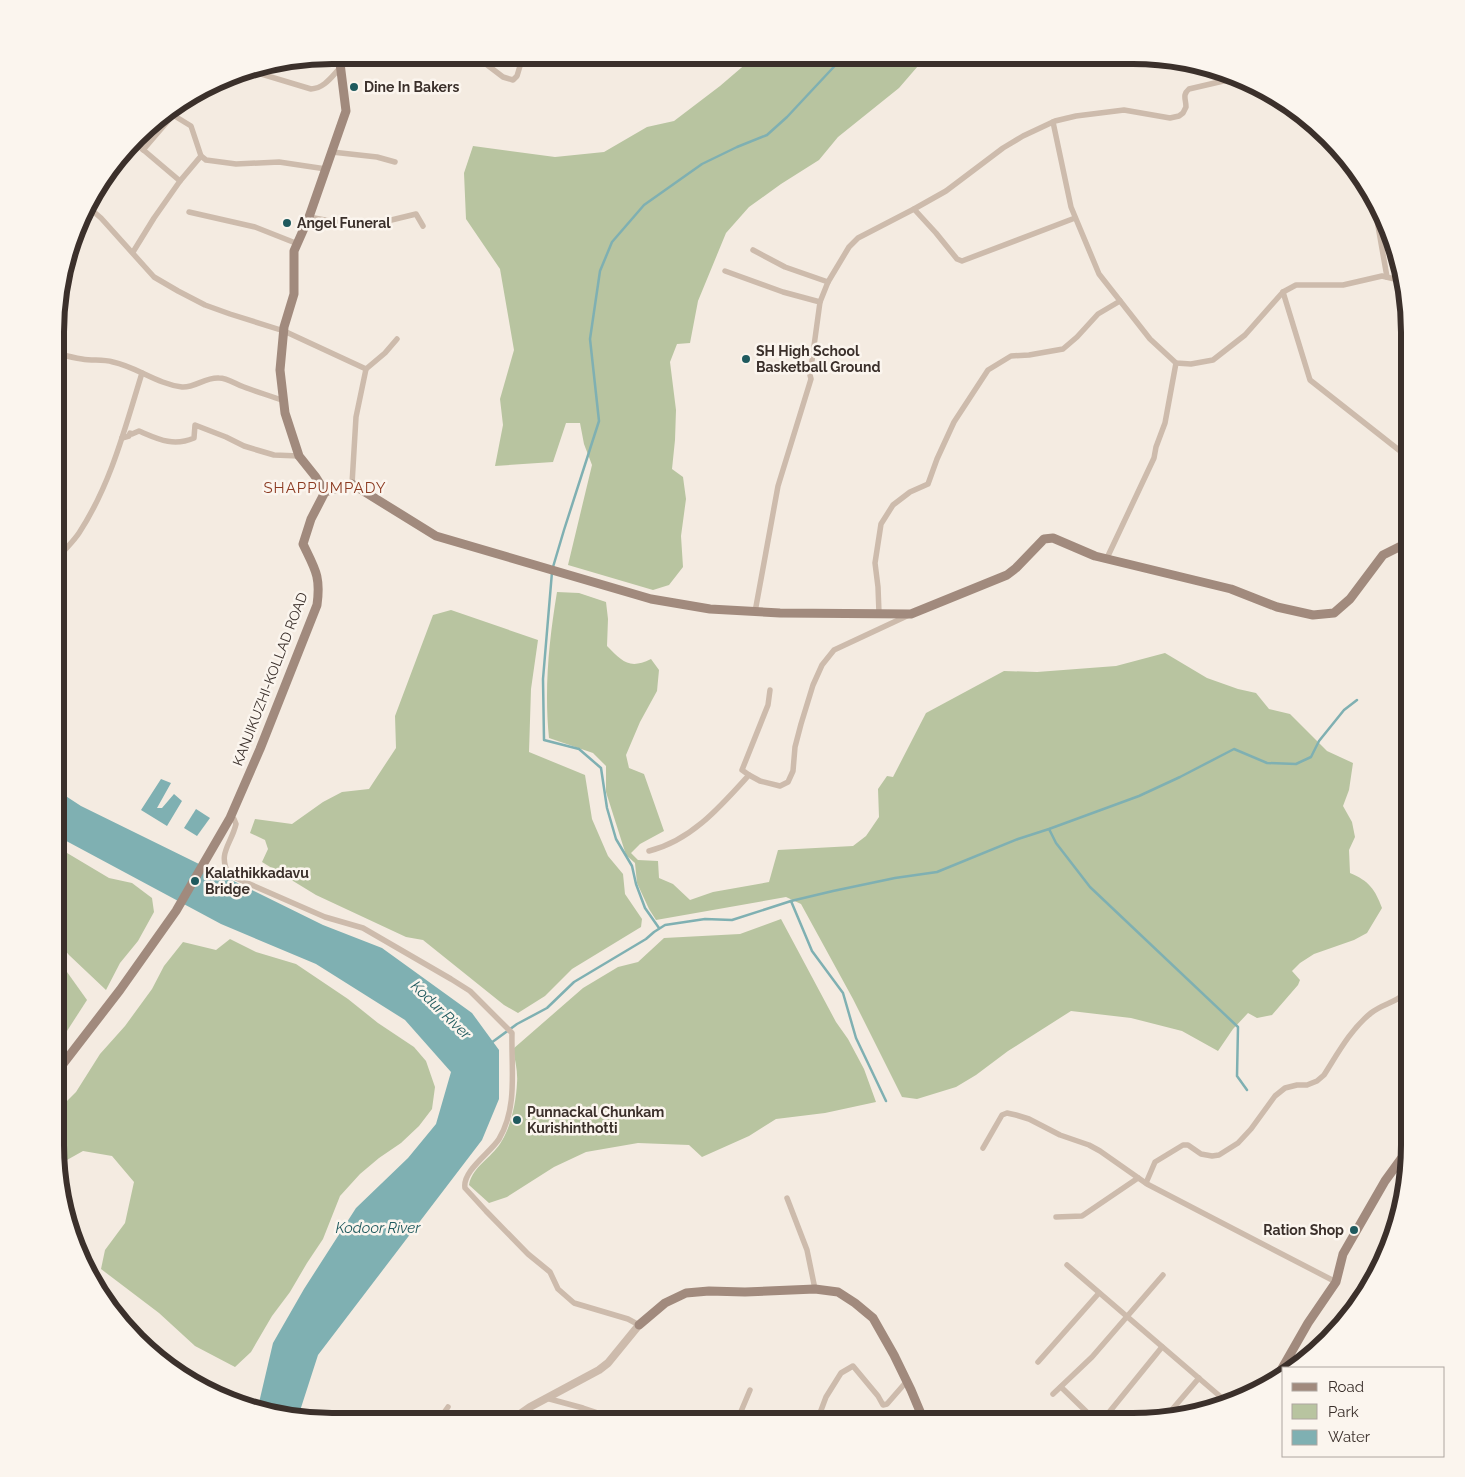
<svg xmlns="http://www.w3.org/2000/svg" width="1465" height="1477" font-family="Raleway,sans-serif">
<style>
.green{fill:#b8c4a0}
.water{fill:#7fb0b2}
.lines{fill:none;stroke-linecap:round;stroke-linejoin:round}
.stream{stroke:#7fb0b2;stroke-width:2.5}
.minor{stroke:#cdbbac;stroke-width:5.5}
.tertiary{stroke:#cdbbac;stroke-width:8}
.secondary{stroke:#a18a7d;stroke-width:9}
.poi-dot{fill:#1f5a5e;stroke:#fbf5ee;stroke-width:2}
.labels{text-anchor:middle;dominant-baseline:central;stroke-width:5;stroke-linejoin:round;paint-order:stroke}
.poi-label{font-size:14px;font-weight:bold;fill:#3b302b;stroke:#fbf5ee;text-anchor:start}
.street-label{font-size:14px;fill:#3b302b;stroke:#fbf5ee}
.neighbourhood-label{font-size:15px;letter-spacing:1px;fill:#8c3b22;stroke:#fbf5ee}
.water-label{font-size:15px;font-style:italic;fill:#1f5a5e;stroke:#fbf5ee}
.rim{fill:none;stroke:#3b302b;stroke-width:6}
</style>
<rect width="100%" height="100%" fill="#f4ebe1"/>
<g class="green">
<polygon points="755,56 942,57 935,65 918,66 899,88 838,137 819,160 781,184 749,207 726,233 698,301 690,343 677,344 670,362 676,410 675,440 672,469 683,477 686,499 681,536 683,567 669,585 653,590 568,565 592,465 584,444 580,423 566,423 553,462 495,466 503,425 500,399 514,350 500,269 466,219 464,173 473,146 555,157 604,152 647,127 674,121 720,86"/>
<path d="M557,592L579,593L606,602L608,619L607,646C622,661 629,670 651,659L659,670L657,691L640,722L626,755L629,768L644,774L664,831L640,844L631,853L638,860L658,861L659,878L673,884L690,900L713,892L769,882L778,850L853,846L866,836L879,817L878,789L887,776L893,777L926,713L1004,671L1037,672L1116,666L1165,653L1207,678L1238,689L1256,693L1269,709L1290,714L1327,751L1353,763L1349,790L1343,806L1352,822L1355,837L1349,850L1350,873C1369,881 1375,889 1382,908L1367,933L1354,940L1314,954L1300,963L1292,971L1300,980L1298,985L1272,1015L1257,1018L1248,1013L1233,1029L1218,1051L1182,1031L1131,1018L1071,1011L1008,1051L976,1075L956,1087L917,1099L902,1097L853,999L801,904L786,897L656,920L649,909L637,883L635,863L626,855L606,792V766L593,753L549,738C544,689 549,640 557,592Z"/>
<polygon points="451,610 538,640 531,689 529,752 585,775 592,819 608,856 623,874 625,894 642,919 641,927 572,969 545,996 518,1013 504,1005 423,940 406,937 316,895 262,862 268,849 265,840 250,833 255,819 292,824 323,802 342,792 369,789 396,748 395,716 433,615"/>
<polygon points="57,847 109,878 132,883 152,898 154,912 138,941 120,963 106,990 69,955 57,941"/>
<path d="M781,919L836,1022L848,1039L864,1069L876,1102L825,1113L776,1119L749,1136L702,1157L689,1145L638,1143L586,1152L554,1167L507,1197L489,1203L469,1185C472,1169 486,1161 496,1149C510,1133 516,1104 517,1083C518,1072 515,1060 513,1049L583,988L618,967L638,962L664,938L740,934Z"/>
<polygon points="230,939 256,952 296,964 348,999 378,1023 414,1047 426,1061 435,1087 432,1109 419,1126 401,1143 379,1158 360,1174 340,1196 323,1239 307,1263 290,1292 272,1316 251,1352 235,1367 195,1346 159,1313 101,1269 105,1250 125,1223 134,1182 112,1156 83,1151 58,1165 56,1162 56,1112 76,1092 100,1054 125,1026 152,989 164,966 183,942 216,950"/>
<polygon points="57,958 87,1000 56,1048"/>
</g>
<g class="water">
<polygon points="161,779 171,783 157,808 162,808 174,794 182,801 167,826 141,810"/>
<polygon points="58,791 81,806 323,925 382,948 472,1013 499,1050 499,1099 482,1140 318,1355 298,1417 258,1407 273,1343 304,1289 356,1208 408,1158 436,1124 451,1072 405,1020 316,964 221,924 57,836"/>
<polygon points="196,809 210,818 197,836 184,828"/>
</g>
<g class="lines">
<g class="stream">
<polyline points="553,567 564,530 599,421 590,339 600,271 612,242 644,205 702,164 737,147 767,135 787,117 844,56"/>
<polyline points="552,572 543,679 544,740 579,749 601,768 607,808 616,839 632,866 636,884 645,908 659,928"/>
<polyline points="1049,829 1056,843 1090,887 1238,1027 1237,1076 1247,1090"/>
<polyline points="791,901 812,951 843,993 856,1038 886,1101"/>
<polyline points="491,1043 517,1024 547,1008 574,982 646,939 654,932 665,925 705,919 732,920 791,901 833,891 895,878 937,872 1018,839 1049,829 1139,796 1180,777 1234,749 1267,763 1296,764 1311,757 1319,741 1344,710 1357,700"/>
</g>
<g class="minor">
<polyline points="467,55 482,61 503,77 513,80 517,76 523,56"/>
<polyline points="543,56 555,56"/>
<path d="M244,69L311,89C325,88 332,76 341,67"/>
<polyline points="1053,122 1071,207 1099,274 1150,339 1176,363 1191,364 1213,360 1245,335 1283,292 1296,285 1343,285 1382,276 1403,281"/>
<polyline points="134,142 180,181"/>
<polyline points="143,150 173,115 191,126 201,156 206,160 236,164 279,162 326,169"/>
<polyline points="332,152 377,157 395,162"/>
<polyline points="1374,203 1387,277"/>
<polyline points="87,206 101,218 154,277 178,291 205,305 230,314 284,331 366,369"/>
<polyline points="914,209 936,233 957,259 962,261 1075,218"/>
<polyline points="189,212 255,227 298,244"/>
<polyline points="309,217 346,224 375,224 416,214 423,226"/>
<polyline points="753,250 785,267 828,282"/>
<polyline points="133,252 154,218 180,181 201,156"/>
<polyline points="725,271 783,292 820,302"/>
<polyline points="1283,292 1310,380 1409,458"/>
<path d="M60,354C67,356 75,358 82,359C93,361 102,359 113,362C137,367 157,384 182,387C195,388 205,377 219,378C228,378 235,384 244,387C257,392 271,396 284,401"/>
<path d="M122,438L129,436L130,433L132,434L139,431C158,439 173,447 194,438L195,425L226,437L244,446L257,450L274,455L299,456"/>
<polyline points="352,484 356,417 366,369 385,353 397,339"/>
<path d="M59,557C65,549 73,542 79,533C111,484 125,428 142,373"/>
<polyline points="1107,558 1154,458 1156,447 1165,423 1176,363"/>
<path d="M755,612L778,486L811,379L810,375L820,302L828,282L849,247L858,238L914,209L946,191L1003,148L1023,136L1055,121L1076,116L1124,110L1170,118L1179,116L1183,113L1186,107C1186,99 1182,95 1189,89L1232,79"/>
<polyline points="879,613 878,587 875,563 881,524 893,505 910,492 928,484 937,459 954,422 988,370 1011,356 1029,355 1063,349 1077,337 1098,314 1120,301"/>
<polyline points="749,775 742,770 768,705 770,690"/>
<path d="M230,818L234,819L236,824C231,845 217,853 229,875L325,917L363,928L451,979L470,991L512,1033C511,1068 518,1107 499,1139C491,1152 462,1171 465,1188L486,1211L528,1254L550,1272L558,1289L574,1303L628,1319L639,1325"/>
<path d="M649,851C691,841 721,806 749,775L760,781L780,786L788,782L793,771L795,747L801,724L813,685L822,665L834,650L909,615"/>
<polyline points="983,1148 1002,1115 1007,1113 1016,1115 1029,1119 1060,1135 1089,1145 1100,1151 1147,1184 1336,1282"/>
<path d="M1146,1183L1155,1162L1183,1145H1188L1201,1154L1212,1156L1219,1155L1238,1143L1251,1129L1275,1096L1285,1088L1297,1085H1307L1317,1081L1324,1075C1338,1053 1351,1029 1371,1013C1385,1002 1399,1003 1409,988"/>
<polyline points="787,1198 807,1250 815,1289"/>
<polyline points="1056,1217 1082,1216 1138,1178"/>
<polyline points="1067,1265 1229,1404"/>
<polyline points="1038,1362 1099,1293"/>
<polyline points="1061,1387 1096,1421"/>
<polyline points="1053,1394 1092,1357 1163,1275"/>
<polyline points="546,1398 583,1408 622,1421"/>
<polyline points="1164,1419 1199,1378"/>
<polyline points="438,1421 448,1407"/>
<polyline points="737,1421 750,1390"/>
<polyline points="817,1421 826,1397 841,1373 853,1366 878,1396 883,1405 887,1404 907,1381"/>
<polyline points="1102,1421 1162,1347"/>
</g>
<polyline class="tertiary" points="510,1421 530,1407 599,1370 608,1363 639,1325"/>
<g class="secondary">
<polyline points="325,492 352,484 436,536 651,599 710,609 780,613 911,614 1007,575 1016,568 1044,539 1053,538 1095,556 1231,589 1277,607 1313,615 1334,613 1350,599 1383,555 1409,542"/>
<path d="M56,1073L120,990L176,911L230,818L260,749L317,605C321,576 315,569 303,544L311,519L325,492L315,476L299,456L285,413L280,370L284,327L294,294V251L309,217L346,111L339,55"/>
<polyline points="639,1325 665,1303 686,1293 709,1291 745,1292 815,1289 838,1292 855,1303 873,1318 894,1355 911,1390 924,1421"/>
<polyline points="1276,1379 1308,1323 1336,1282 1343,1254 1385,1181 1409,1148"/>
</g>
</g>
<g class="poi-dot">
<circle cx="354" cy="87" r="5"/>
<circle cx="287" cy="223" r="5"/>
<circle cx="746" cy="359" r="5"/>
<circle cx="195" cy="881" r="5"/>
<circle cx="517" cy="1120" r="5"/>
<circle cx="1354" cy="1230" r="5"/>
</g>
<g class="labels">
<g class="poi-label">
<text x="364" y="87">Dine In Bakers</text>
<text x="297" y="223">Angel Funeral</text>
<text x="756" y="351">SH High School<tspan x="756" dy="16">Basketball Ground</tspan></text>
<text x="205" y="873">Kalathikkadavu<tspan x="205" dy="16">Bridge</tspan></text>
<text x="527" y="1112">Punnackal Chunkam<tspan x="527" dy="16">Kurishinthotti</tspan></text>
<text x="1344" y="1230" text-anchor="end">Ration Shop</text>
</g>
<g class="street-label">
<text transform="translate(270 679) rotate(-69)">KANJIKUZHI-KOLLAD ROAD</text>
</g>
<g class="neighbourhood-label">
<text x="325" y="488">SHAPPUMPADY</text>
</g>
<g class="water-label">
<text transform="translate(441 1010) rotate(44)">Kodur River</text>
<text x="378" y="1228">Kodoor River</text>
</g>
</g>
<path d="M0 0H1465V1477H0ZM332 64H1133A268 268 0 0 1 1401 332V1145A268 268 0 0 1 1133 1413H332A268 268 0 0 1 64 1145V332A268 268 0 0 1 332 64Z" fill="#fbf5ee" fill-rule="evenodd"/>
<path class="rim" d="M332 64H1133A268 268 0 0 1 1401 332V1145A268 268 0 0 1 1133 1413H332A268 268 0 0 1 64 1145V332A268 268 0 0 1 332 64Z"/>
<rect x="1282" y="1367" width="162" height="90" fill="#fbf5ee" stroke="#aea6a0"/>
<rect x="1292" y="1383" width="25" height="8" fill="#a18a7d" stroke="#aea6a0"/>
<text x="1328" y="1392" font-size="15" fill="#3b302b">Road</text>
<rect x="1292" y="1404" width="25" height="15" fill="#b8c4a0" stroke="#aea6a0"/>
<text x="1328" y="1417" font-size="15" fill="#3b302b">Park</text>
<rect x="1292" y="1430" width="25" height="15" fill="#7fb0b2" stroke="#aea6a0"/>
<text x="1328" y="1442" font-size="15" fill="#3b302b">Water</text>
</svg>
